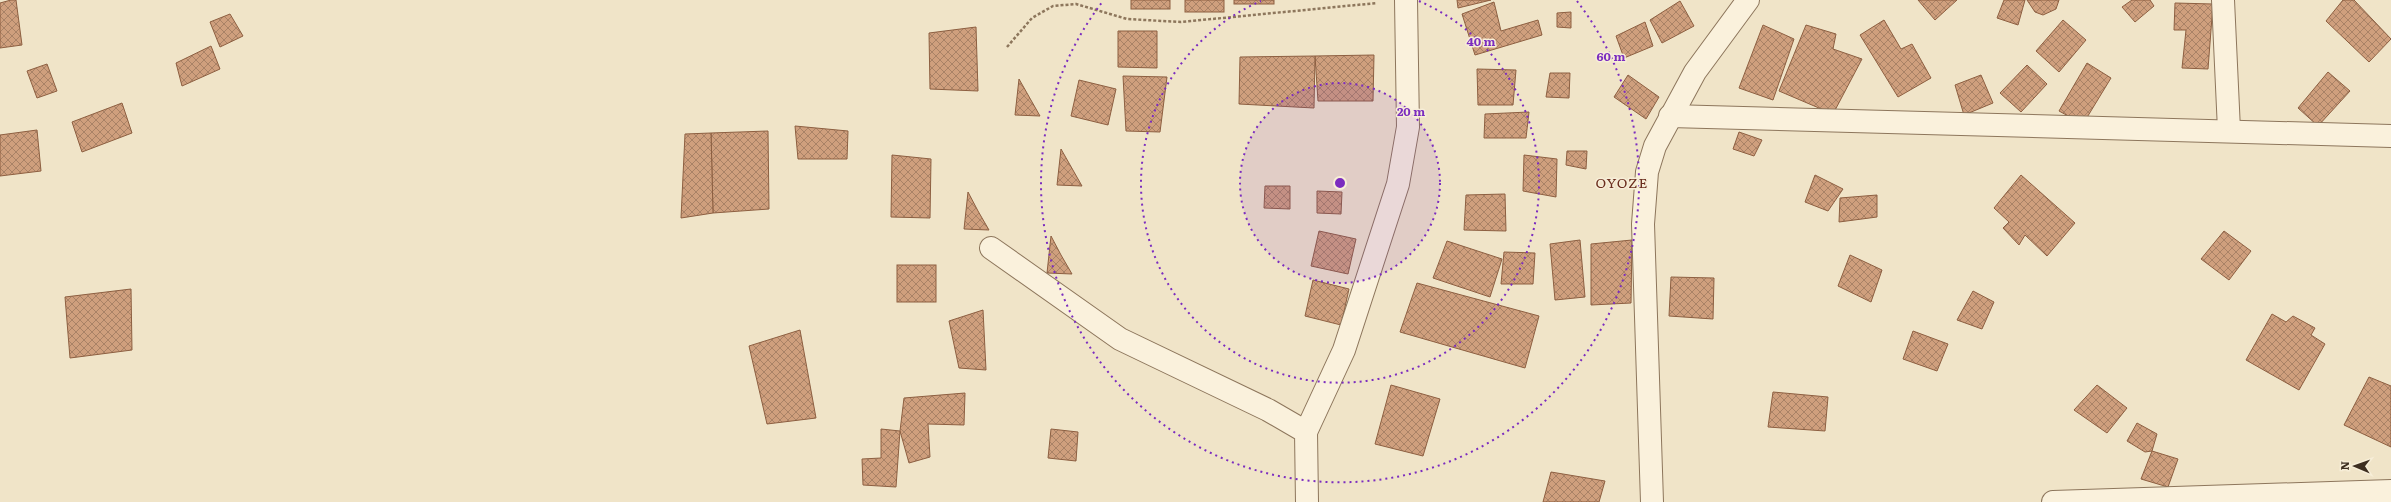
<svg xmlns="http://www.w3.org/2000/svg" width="2391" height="502" font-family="Literata,serif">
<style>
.building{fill:url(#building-cross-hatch);stroke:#8d5f41}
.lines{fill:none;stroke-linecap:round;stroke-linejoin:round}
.street-casing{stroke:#8d765c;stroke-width:24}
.path{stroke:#8d765c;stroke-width:2.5;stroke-dasharray:3 2;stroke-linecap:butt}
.street{stroke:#faf1dc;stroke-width:22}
.ring{fill:none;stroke:#7b2cbf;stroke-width:2;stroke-dasharray:2 4}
.labels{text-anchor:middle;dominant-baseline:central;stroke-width:3;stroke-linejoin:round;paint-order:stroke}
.quarter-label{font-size:14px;letter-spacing:1px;fill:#6b2e1e;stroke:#f7eed8}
.centre{fill:#7b2cbf;stroke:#f7eed8;stroke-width:2}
.ring-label{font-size:12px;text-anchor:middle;font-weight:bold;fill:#7b2cbf;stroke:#f7eed8;stroke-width:3;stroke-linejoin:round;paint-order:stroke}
</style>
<defs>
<pattern id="building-cross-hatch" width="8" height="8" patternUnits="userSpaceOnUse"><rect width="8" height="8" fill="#cf9f7d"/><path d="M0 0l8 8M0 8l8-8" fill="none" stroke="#a98266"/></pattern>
</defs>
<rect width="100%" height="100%" fill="#f0e4c8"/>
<g class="building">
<polygon points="11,0 16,0 22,45 0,48 0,3"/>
<rect x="1131" y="0" width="39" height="9"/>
<rect x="1185" y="0" width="39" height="12"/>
<rect x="1234" y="0" width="40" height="4"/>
<polygon points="1457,0 1491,0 1458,8"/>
<polygon points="1918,0 1957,0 1935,20"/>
<polygon points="2004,0 2025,0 2018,25 1997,18"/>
<polygon points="2027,0 2059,0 2056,9 2043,15 2035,12"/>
<polygon points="2132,0 2150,0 2154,6 2135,22 2122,7"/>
<polygon points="2343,0 2354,0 2391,39 2369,62 2326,21"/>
<polygon points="1680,1 1694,26 1662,43 1650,20"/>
<polygon points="1494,2 1501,31 1538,20 1542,35 1475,55 1462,14"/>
<polygon points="2175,3 2213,4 2208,69 2182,68 2186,30 2174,30"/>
<polygon points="1571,12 1571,28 1557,27 1557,13"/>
<polygon points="230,14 243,36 220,47 210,22"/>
<polygon points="1884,20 1901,49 1912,44 1931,78 1898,97 1860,35"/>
<polygon points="2063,20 2086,40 2059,72 2036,51"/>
<polygon points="1645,22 1653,46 1624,58 1616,36"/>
<polygon points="1763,25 1794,39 1773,100 1739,88"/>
<polygon points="1806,25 1836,34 1833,49 1862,59 1833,114 1779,91"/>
<polygon points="976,27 978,91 930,89 929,33"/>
<polygon points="1118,31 1157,31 1157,68 1118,67"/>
<polygon points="211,46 220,69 182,86 176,63"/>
<polygon points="1374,55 1373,101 1318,101 1315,56"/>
<polygon points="1315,56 1314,108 1239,104 1240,57"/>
<polygon points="2087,63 2111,78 2083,124 2059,111"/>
<polygon points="47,64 57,91 37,98 27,71"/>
<polygon points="2027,65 2047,84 2021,112 2000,93"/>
<polygon points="1477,69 1516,70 1513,105 1478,105"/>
<polygon points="2328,72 2350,91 2318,126 2298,108"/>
<polygon points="1550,73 1570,73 1569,98 1546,97"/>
<polygon points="1628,75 1659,97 1646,119 1614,97"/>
<polygon points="1981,75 1993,103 1964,115 1955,85"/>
<polygon points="1123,76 1167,77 1160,132 1126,131"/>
<polygon points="1019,79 1040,116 1015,115"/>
<polygon points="1079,80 1116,89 1108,125 1071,116"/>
<polygon points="122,103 132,133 82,152 72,122"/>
<polygon points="1529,112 1526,138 1484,138 1485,114"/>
<polygon points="795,126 848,131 847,159 798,159"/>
<polygon points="37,130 41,171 0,176 0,135"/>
<polygon points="768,131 769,209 713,213 711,133"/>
<polygon points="1739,132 1762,140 1754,156 1733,149"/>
<polygon points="711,133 713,213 681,218 685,134"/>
<polygon points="1061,149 1082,186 1057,185"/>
<polygon points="1567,151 1587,151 1586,169 1566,165"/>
<polygon points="892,155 931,159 930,218 891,217"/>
<polygon points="1524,155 1557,159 1556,197 1523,191"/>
<polygon points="1815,175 1843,189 1828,211 1805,202"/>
<polygon points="2021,175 2075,223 2047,256 2025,235 2019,245 2003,228 2009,222 1994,208"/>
<polygon points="1265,186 1290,186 1290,209 1264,208"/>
<polygon points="1317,191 1342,192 1341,214 1317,213"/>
<polygon points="968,192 978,211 989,230 964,229"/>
<polygon points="1505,194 1506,231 1464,230 1466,195"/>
<polygon points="1877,195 1877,217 1839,222 1840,198"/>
<polygon points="1319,231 1356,239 1348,274 1311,266"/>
<polygon points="2224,231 2251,251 2229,280 2201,259"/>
<polygon points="1051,236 1061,255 1072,274 1047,273"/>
<polygon points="1580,240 1585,297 1555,300 1550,244"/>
<polygon points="1632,240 1631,303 1591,305 1591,244"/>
<polygon points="1447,241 1502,259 1490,297 1433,278"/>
<polygon points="1504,252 1535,253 1533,284 1501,284"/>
<polygon points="1850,255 1882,270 1871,302 1838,286"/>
<rect x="897" y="265" width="39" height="37"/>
<polygon points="1671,277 1714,278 1713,319 1669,316"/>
<polygon points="1313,280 1349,289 1341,325 1305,316"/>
<polygon points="1417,283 1539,316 1525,368 1400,332"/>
<polygon points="131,289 132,350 70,358 65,297"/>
<polygon points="1973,291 1994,302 1982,329 1957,320"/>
<polygon points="983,310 986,370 959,368 949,321"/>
<polygon points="2272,314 2286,322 2293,316 2315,328 2311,335 2325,344 2299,390 2246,360"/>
<polygon points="800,330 816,418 767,424 749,346"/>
<polygon points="1913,331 1948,344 1937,371 1903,359"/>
<polygon points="2369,377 2391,386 2391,447 2344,425"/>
<polygon points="1391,385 1440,399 1423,456 1375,444"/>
<polygon points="2097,385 2127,408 2107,433 2074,410"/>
<polygon points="1773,392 1828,397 1825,431 1768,427"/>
<polygon points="965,393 964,425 928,424 930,457 909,463 900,431 904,398"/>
<polygon points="2137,423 2157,434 2152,451 2145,452 2127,441"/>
<polygon points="881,429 900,431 896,487 863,485 862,459 881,458"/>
<polygon points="1051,429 1078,432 1076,461 1048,458"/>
<polygon points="2152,451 2178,459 2168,487 2141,479"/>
<polygon points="1551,472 1605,481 1599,502 1543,502"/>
</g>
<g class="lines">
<defs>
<g id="street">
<polyline points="2223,0 2229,130"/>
<polyline points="1670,116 2391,136"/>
<polyline points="991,248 1120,339 1268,410 1306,432 1307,502"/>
<polyline points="1306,432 1344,350 1398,184 1408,127 1406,0"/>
<polyline points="1652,502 1643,224 1647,172 1655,146 1695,72 1748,0"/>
<polyline points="2053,502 2391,491"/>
</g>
</defs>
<use href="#street" class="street-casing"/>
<polyline class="path" points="1007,47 1032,18 1053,6 1076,4 1127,19 1181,22 1377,3"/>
<use href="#street" class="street"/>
</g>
<circle cx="1340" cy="183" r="100" fill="#7b2cbf" fill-opacity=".12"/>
<g class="ring">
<circle cx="1340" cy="183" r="100"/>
<path d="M1419 1A199 199 0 1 1 1261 1"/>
<path d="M1577 1A299 299 0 1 1 1103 1"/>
</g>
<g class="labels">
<g class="quarter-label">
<text x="1622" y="182">OYOZE</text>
</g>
</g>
<circle cx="1340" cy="183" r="6" class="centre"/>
<g class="ring-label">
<text x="1481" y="46">40 m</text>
<text x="1611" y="61">60 m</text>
<text x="1411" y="116">20 m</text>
</g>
<g transform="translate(2355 466) rotate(272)" stroke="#f7eed8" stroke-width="3" paint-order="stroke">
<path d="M0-3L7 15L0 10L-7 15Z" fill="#3d2e20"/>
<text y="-6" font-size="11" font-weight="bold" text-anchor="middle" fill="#3d2e20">N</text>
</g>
</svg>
